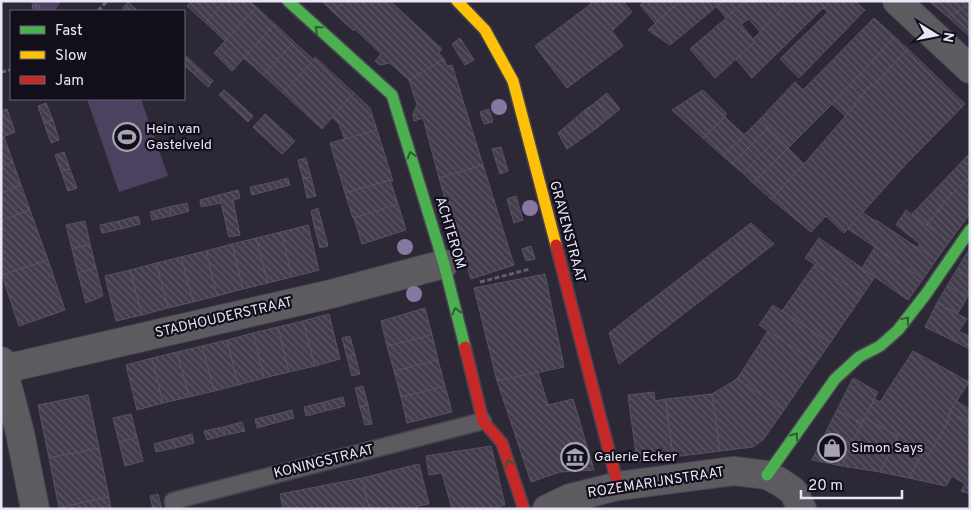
<svg xmlns="http://www.w3.org/2000/svg" width="971" height="510" font-family="Overpass,sans-serif">
<style>
.park{fill:url(#park-tufts)}
.pitch{fill:#4c4260}
.building{fill:url(#building-back-hatch);stroke:#585360}
.lines{fill:none;stroke-linecap:round;stroke-linejoin:round}
.lane-casing{stroke:#484350;stroke-width:19}
.street-casing{stroke:#484350;stroke-width:30}
.fast-casing{stroke:#484350;stroke-width:14}
.slow-casing{stroke:#484350;stroke-width:14}
.jam-casing{stroke:#484350;stroke-width:14}
.path{stroke:#636068;stroke-width:3;stroke-dasharray:5 2.5;stroke-linecap:butt}
.lane{stroke:#5d5b60;stroke-width:16}
.street{stroke:#5d5b60;stroke-width:28}
.fast{stroke:#4caf50;stroke-width:11}
.slow{stroke:#ffc107;stroke-width:11}
.jam{stroke:#c62828;stroke-width:11}
.tree{fill:#8778a2}
.oneway{stroke:#2f5e35}
.labels{text-anchor:middle;dominant-baseline:central;stroke-width:4.5;stroke-linejoin:round;paint-order:stroke}
.poi-label{font-size:14px;fill:#eae5f6;stroke:#120e1a;text-anchor:start}
.street-label{font-size:14px;fill:#eae5f6;stroke:#120e1a}
</style>
<defs>
<pattern id="park-tufts" width="24" height="20" patternUnits="userSpaceOnUse" patternTransform="scale(1.25)"><rect width="24" height="20" fill="#4c4260"/><path d="M3 7l-1-3M5 7V3M7 7l1-3M15 17l-1-3M17 17v-4M19 17l1-3" fill="none" stroke="#665d77"/></pattern>
<pattern id="building-back-hatch" width="6" height="6" patternUnits="userSpaceOnUse" patternTransform="scale(1.25)"><rect width="6" height="6" fill="#423c4c"/><path d="M-1 5l2 2M0 0l6 6M5-1l2 2" fill="none" stroke="#5d5866"/></pattern>
</defs>
<rect width="100%" height="100%" fill="#2d2836"/>
<polygon class="park" points="31,1 61,1 55,11 33,11"/>
<polygon class="pitch" points="87,99 141,99 168,176 119,192"/>
<g class="building">
<polygon points="191,1 225,1 206,23 187,6"/>
<polygon points="225,1 250,1 256,7 225,41 206,23"/>
<polygon points="322,1 344,1 333,12"/>
<polygon points="344,1 390,1 442,49 439,53 444,59 409,80 390,63 380,65 375,61 381,54 355,29 354,31 333,12"/>
<polygon points="590,1 623,1 632,12 612,31 623,46 567,88 535,46 591,4"/>
<polygon points="645,1 680,1 655,23 640,5"/>
<polygon points="680,1 702,1 710,12 670,45 648,30"/>
<polygon points="702,1 723,1 710,12"/>
<polygon points="723,1 746,1 726,18 717,7"/>
<polygon points="746,1 790,1 760,32 749,19 741,24 755,42 715,78 690,49"/>
<polygon points="790,1 830,1 752,78 736,59 755,42 753,39"/>
<polygon points="830,1 855,1 865,10 799,78 780,59 828,12 823,8"/>
<polygon points="929,1 970,1 970,4 948,17"/>
<polygon points="128,2 138,11 126,11 123,8"/>
<polygon points="970,4 970,36 969,36 948,17"/>
<polygon points="256,7 275,24 232,71 214,53"/>
<polygon points="874,18 895,37 848,88 788,148 760,119 795,82 803,90"/>
<polygon points="275,24 294,42 263,75 244,58"/>
<polygon points="895,37 908,49 873,86 871,85 855,103 856,104 845,116 832,104"/>
<polygon points="460,38 474,60 465,65 452,44"/>
<polygon points="294,42 314,60 283,93 263,75"/>
<polygon points="908,49 965,104 907,163 844,233 826,216 811,232 771,199 804,164 856,104 855,103 871,85 873,86"/>
<polygon points="184,54 199,68 194,74 184,65"/>
<polygon points="315,57 354,93 322,129 283,93 314,60"/>
<polygon points="444,59 447,66 452,65 483,165 439,178 423,118 414,121 413,114 417,105 409,80"/>
<polygon points="199,68 213,81 208,87 194,74"/>
<polygon points="224,90 238,102 233,108 219,95"/>
<polygon points="703,90 727,114 703,138 672,110"/>
<polygon points="354,93 370,108 377,130 345,140 339,124 332,117"/>
<polygon points="607,93 620,109 609,118 596,102"/>
<polygon points="238,102 253,116 248,122 233,108"/>
<polygon points="596,102 609,118 598,127 585,110"/>
<polygon points="46,103 53,120 44,123 38,106"/>
<polygon points="7,109 15,132 1,138 1,111"/>
<polygon points="489,109 493,122 484,124 480,112"/>
<polygon points="585,110 598,127 567,149 558,133"/>
<polygon points="265,114 295,141 282,154 253,127"/>
<polygon points="725,117 744,135 723,156 703,138"/>
<polygon points="760,119 768,128 732,164 723,156"/>
<polygon points="53,120 59,140 51,143 44,123"/>
<polygon points="768,128 778,138 743,173 732,164"/>
<polygon points="377,130 393,181 391,181 390,180 345,193 330,143"/>
<polygon points="4,137 13,162 1,166 1,138"/>
<polygon points="778,138 788,148 753,183 743,173"/>
<polygon points="501,147 508,171 500,174 492,149"/>
<polygon points="788,148 804,164 771,199 753,183"/>
<polygon points="64,152 70,169 61,171 55,155"/>
<polygon points="970,153 970,177 946,200 927,225 912,214"/>
<polygon points="306,158 311,177 303,179 298,160"/>
<polygon points="13,162 21,185 1,193 1,166"/>
<polygon points="483,165 514,265 471,279 462,251 453,247 451,240 460,237 450,204 447,205 439,178"/>
<polygon points="70,169 77,188 68,191 61,171"/>
<polygon points="311,177 316,196 307,198 303,179"/>
<polygon points="970,177 970,214 949,242 927,225 946,200"/>
<polygon points="288,178 290,185 271,190 269,183"/>
<polygon points="390,180 398,204 353,218 345,193"/>
<polygon points="269,183 271,190 252,195 250,187"/>
<polygon points="21,185 30,210 1,220 1,193"/>
<polygon points="238,190 240,198 233,200 240,235 229,237 219,195"/>
<polygon points="219,195 221,203 201,207 200,200"/>
<polygon points="516,196 523,220 514,223 507,199"/>
<polygon points="187,203 189,211 171,216 169,207"/>
<polygon points="398,204 406,230 362,244 354,218"/>
<polygon points="169,207 171,216 152,220 150,212"/>
<polygon points="318,208 323,227 315,229 311,211"/>
<polygon points="30,210 48,260 2,275 1,220"/>
<polygon points="906,210 949,242 936,260 917,248 920,244 896,225"/>
<polygon points="862,212 875,221 876,220 936,260 923,279 848,229"/>
<polygon points="138,216 140,224 121,229 119,221"/>
<polygon points="85,221 90,244 72,249 66,225"/>
<polygon points="119,221 121,229 102,233 100,225"/>
<polygon points="751,223 774,244 619,364 609,333"/>
<polygon points="308,225 319,270 292,277 281,232"/>
<polygon points="323,227 328,246 320,248 315,229"/>
<polygon points="281,232 292,277 268,283 256,238"/>
<polygon points="256,238 268,283 243,289 232,244"/>
<polygon points="819,238 875,277 862,296 805,258"/>
<polygon points="90,244 96,268 78,273 72,249"/>
<polygon points="232,244 243,289 217,296 206,251"/>
<polygon points="531,246 535,259 526,261 522,249"/>
<polygon points="875,247 923,279 908,300 862,268"/>
<polygon points="970,248 970,277 956,271"/>
<polygon points="206,251 217,296 193,302 181,257"/>
<polygon points="181,257 193,302 168,308 156,263"/>
<polygon points="48,260 65,310 19,326 2,275"/>
<polygon points="156,263 168,308 142,315 130,270"/>
<polygon points="815,264 862,296 830,343 782,311"/>
<polygon points="96,268 103,296 86,303 78,273"/>
<polygon points="130,270 142,315 116,321 105,276"/>
<polygon points="956,271 970,277 970,294 968,296 947,286"/>
<polygon points="545,274 564,367 497,381 474,288"/>
<polygon points="947,286 968,296 958,313 937,303"/>
<polygon points="937,303 967,319 959,331 970,337 970,349 925,327"/>
<polygon points="773,305 830,343 816,363 759,325"/>
<polygon points="425,308 432,335 387,346 381,321"/>
<polygon points="329,314 340,359 315,366 303,321"/>
<polygon points="303,321 315,366 289,372 278,327"/>
<polygon points="278,327 289,372 264,378 253,333"/>
<polygon points="768,331 816,363 784,410 737,379"/>
<polygon points="253,333 264,378 238,385 227,340"/>
<polygon points="432,335 438,360 394,371 387,346"/>
<polygon points="350,336 355,355 347,357 342,338"/>
<polygon points="227,340 238,385 214,391 202,346"/>
<polygon points="202,346 214,391 189,397 177,352"/>
<polygon points="913,351 969,382 950,411 948,422 928,456 923,452 909,478 880,472 898,436 864,418 875,399 880,402"/>
<polygon points="177,352 189,397 163,403 152,358"/>
<polygon points="355,355 360,374 352,376 347,357"/>
<polygon points="152,358 163,403 137,410 126,365"/>
<polygon points="438,360 445,386 401,397 394,371"/>
<polygon points="538,372 548,405 573,399 594,470 560,472 531,482 497,381"/>
<polygon points="853,378 878,392 862,423 837,410"/>
<polygon points="737,379 784,410 763,440 753,447 720,451 712,394"/>
<polygon points="363,386 368,405 360,407 355,388"/>
<polygon points="445,386 452,412 407,423 401,397"/>
<polygon points="654,392 655,401 666,399 673,457 637,462 628,395"/>
<polygon points="712,394 720,451 673,457 666,399"/>
<polygon points="88,395 99,448 49,458 38,405"/>
<polygon points="343,397 345,406 325,411 324,402"/>
<polygon points="957,401 969,409 970,408 970,424 950,411"/>
<polygon points="324,402 325,411 306,416 304,407"/>
<polygon points="368,405 372,424 365,425 360,407"/>
<polygon points="292,410 294,418 275,423 273,415"/>
<polygon points="837,410 863,424 842,466 812,460"/>
<polygon points="950,412 970,424 970,494 961,491 965,484 952,476 946,486 909,478 923,452 928,456 948,422"/>
<polygon points="131,414 137,437 119,442 113,418"/>
<polygon points="273,415 275,423 257,428 255,419"/>
<polygon points="864,418 898,436 880,472 842,466"/>
<polygon points="242,422 245,431 225,435 223,427"/>
<polygon points="223,427 225,435 207,440 204,431"/>
<polygon points="192,434 194,443 175,448 173,439"/>
<polygon points="137,437 143,461 125,466 119,442"/>
<polygon points="173,439 175,448 156,452 154,444"/>
<polygon points="491,446 505,505 489,509 452,509 442,473 429,475 426,456"/>
<polygon points="99,448 109,497 59,508 49,458"/>
<polygon points="419,464 429,504 417,506 418,509 369,509 362,478"/>
<polygon points="362,478 369,508 283,509 280,494"/>
<polygon points="158,494 162,509 153,509 150,496"/>
<polygon points="109,497 111,509 62,509 62,507"/>
</g>
<g class="lines">
<defs>
<polyline id="lane" points="174,509 173,501 483,421"/>
<g id="street">
<polyline points="897,1 970,69"/>
<polyline points="1,361 20,433 35,509"/>
<polyline points="4,369 331,294 444,264"/>
<polyline points="547,509 570,498 618,486 734,471 767,475 780,482 793,491 802,509"/>
</g>
<g id="fast">
<polyline points="288,1 392,95 444,264 465,347"/>
<polyline points="767,475 835,379 859,357 880,346 898,330 926,294 970,230"/>
</g>
<polyline id="slow" points="457,1 485,30 513,81 556,245"/>
<g id="jam">
<polyline points="556,245 618,486"/>
<polyline points="465,347 483,421 502,443 524,509"/>
</g>
</defs>
<use href="#lane" class="lane-casing"/>
<use href="#street" class="street-casing"/>
<use href="#fast" class="fast-casing"/>
<use href="#slow" class="slow-casing"/>
<use href="#jam" class="jam-casing"/>
<g class="path">
<polyline points="98,11 107,1"/>
<polyline points="1,72 11,70"/>
<polyline points="480,282 530,269"/>
</g>
<use href="#lane" class="lane"/>
<use href="#street" class="street"/>
<use href="#fast" class="fast"/>
<use href="#slow" class="slow"/>
<use href="#jam" class="jam"/>
</g>
<g class="tree">
<circle cx="499" cy="107" r="8"/>
<circle cx="530" cy="208" r="8"/>
<circle cx="405" cy="247" r="8"/>
<circle cx="414" cy="294" r="8"/>
</g>
<defs><path id="oneway-chevron" d="M-2-3.5L2.5 0L-2 3.5" fill="none" stroke-width="1.6" stroke-linecap="round" stroke-linejoin="round" transform="scale(1.25)"/></defs>
<g class="oneway">
<use href="#oneway-chevron" transform="translate(318 29) rotate(-138)"/>
<use href="#oneway-chevron" transform="translate(411 155) rotate(-107)"/>
<use href="#oneway-chevron" transform="translate(456 311) rotate(-104)"/>
<use href="#oneway-chevron" transform="translate(906 320) rotate(-50)"/>
<use href="#oneway-chevron" transform="translate(795 436) rotate(-55)"/>
<use href="#oneway-chevron" transform="translate(509 463) rotate(-109)"/>
</g>
<defs>
<symbol id="stadium-ring" viewBox="-11 -11 22 22"><circle r="9.5" fill="#120e1a" stroke="#a8a3b3" stroke-width="1.5"/><path d="M0-5a6.5 5 0 1 0 0 10a6.5 5 0 1 0 0-10ZM-3.5-1.8h7v3.6h-7Z" fill="#a8a3b3"/></symbol>
<symbol id="shop-ring" viewBox="-11 -11 22 22"><circle r="9.5" fill="#120e1a" stroke="#a8a3b3" stroke-width="1.5"/><path d="M-5-2.5h2.3a2.7 3.5 0 0 1 5.4 0H5L5.5 6h-11ZM-1.5-2.5h3a1.5 2.3 0 0 0-3 0Z" fill="#a8a3b3"/></symbol>
<symbol id="museum-ring" viewBox="-11 -11 22 22"><circle r="9.5" fill="#120e1a" stroke="#a8a3b3" stroke-width="1.5"/><path d="M0-6L6-3V-2H-6V-3ZM-5-1h2V3h-2ZM-1-1h2V3h-2ZM3-1h2V3H3ZM-6 4H6V6H-6Z" fill="#a8a3b3"/></symbol>
</defs>
<g fill-rule="evenodd">
<use href="#stadium-ring" x="111" y="121" width="32" height="32"/>
<use href="#shop-ring" x="816" y="432" width="32" height="32"/>
<use href="#museum-ring" x="559" y="441" width="32" height="32"/>
</g>
<g class="labels">
<g class="poi-label">
<text x="146" y="129">Hein van<tspan x="146" dy="16">Gastelveld</tspan></text>
<text x="851" y="448">Simon Says</text>
<text x="594" y="457">Galerie Ecker</text>
</g>
<g class="street-label">
<text transform="translate(567 232) rotate(75)">GRAVENSTRAAT</text>
<text transform="translate(450 233) rotate(73)">ACHTEROM</text>
<text transform="translate(224 318) rotate(-13)">STADHOUDERSTRAAT</text>
<text transform="translate(324 462) rotate(-14)">KONINGSTRAAT</text>
<text transform="translate(656 483) rotate(-9)">ROZEMARIJNSTRAAT</text>
</g>
</g>
<rect width="971" height="510" fill="none" stroke="#eae5f6" stroke-width="5"/>
<rect x="10" y="10" width="175" height="90" fill="#120e1a" stroke="#686472"/>
<rect x="20" y="26" width="25" height="8" fill="#4caf50" stroke="#686472"/>
<text x="55" y="35" font-size="15" fill="#eae5f6">Fast</text>
<rect x="20" y="51" width="25" height="8" fill="#ffc107" stroke="#686472"/>
<text x="55" y="60" font-size="15" fill="#eae5f6">Slow</text>
<rect x="20" y="76" width="25" height="8" fill="#c62828" stroke="#686472"/>
<text x="55" y="85" font-size="15" fill="#eae5f6">Jam</text>
<g transform="translate(936 35) rotate(100)" stroke="#120e1a" stroke-width="4" paint-order="stroke">
<path d="M0-4L9 19L0 12L-9 19Z" fill="#eae5f6"/>
<text y="-8" font-size="14" font-weight="bold" text-anchor="middle" fill="#eae5f6">N</text>
</g>
<path d="M801 490v8h101v-8" fill="none" stroke="#eae5f6" stroke-width="2.5"/>
<text x="808" y="490" font-size="15" fill="#eae5f6" stroke="#120e1a" stroke-width="4" paint-order="stroke">20 m</text>
</svg>
